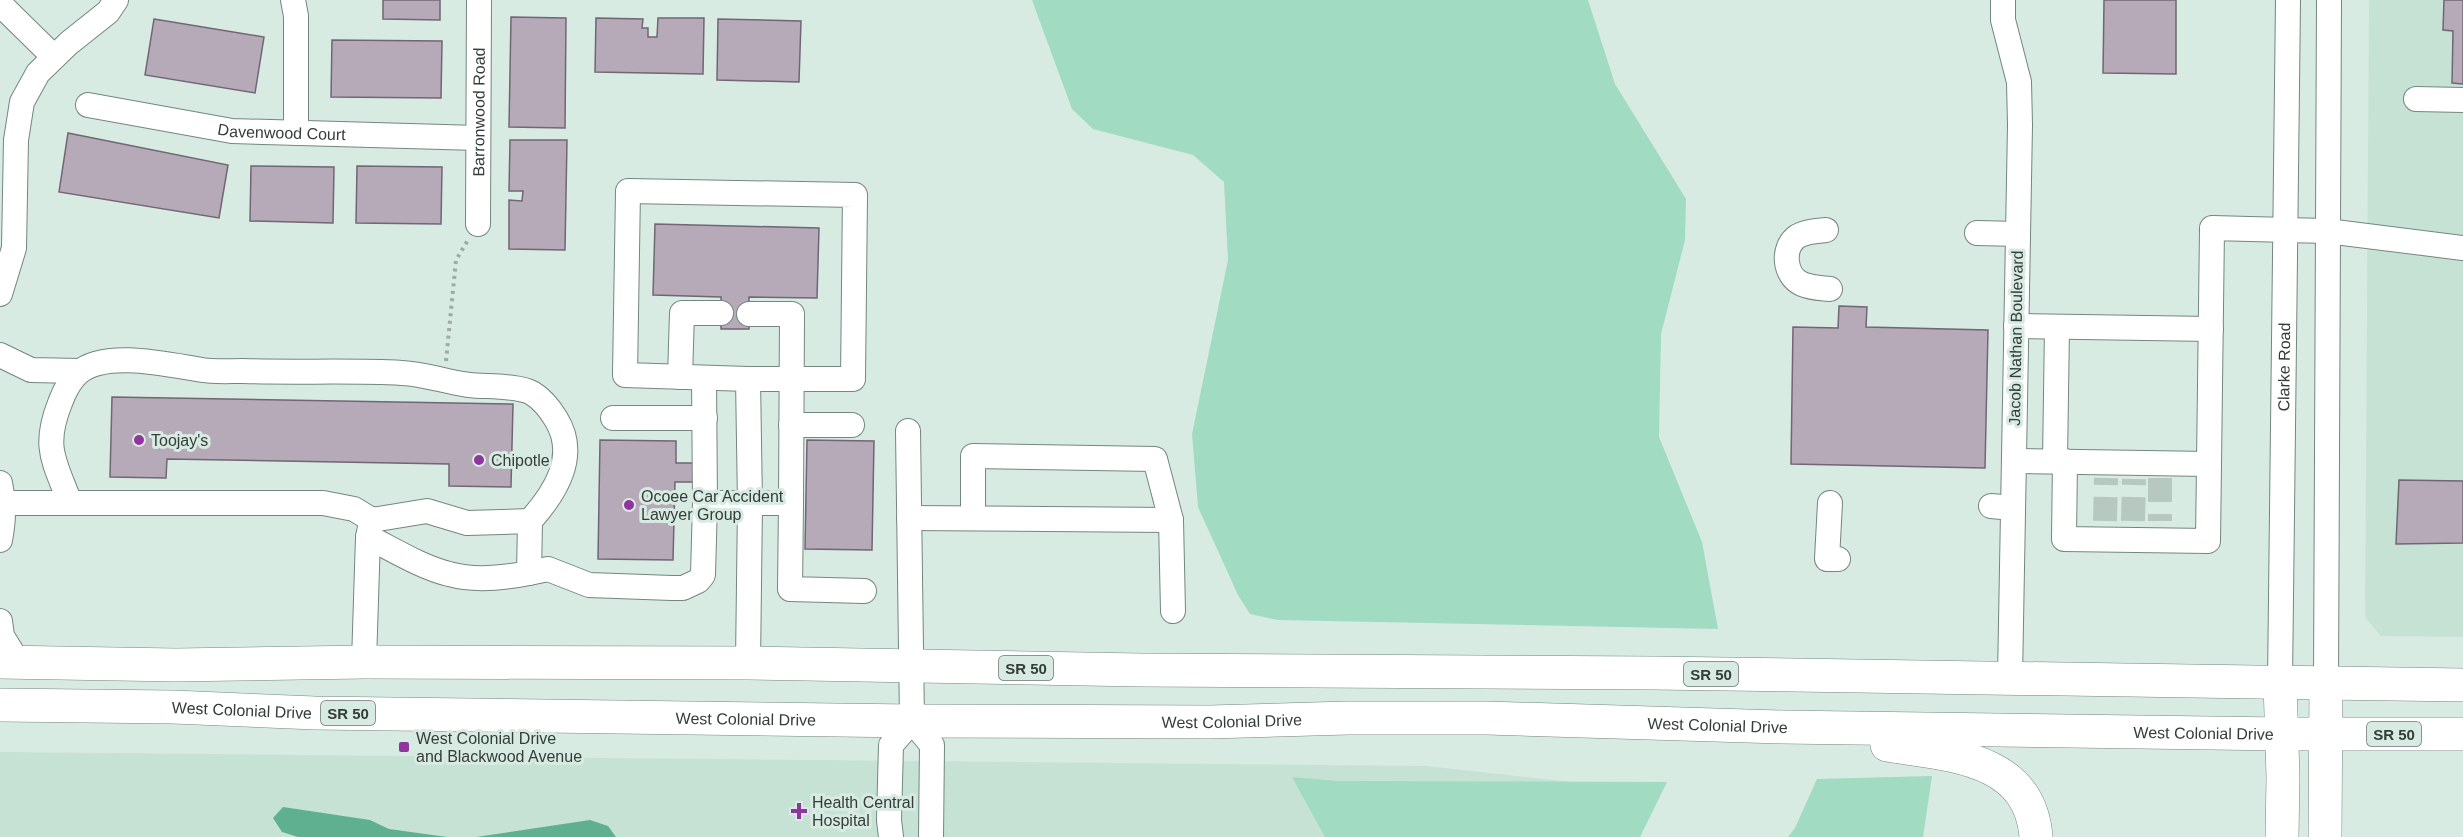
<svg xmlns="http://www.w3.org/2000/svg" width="2463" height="837" font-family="Helvetica,sans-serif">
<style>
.built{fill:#c6e2d5}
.green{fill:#a0dbc2}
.water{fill:#5eb090}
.building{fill:#b6a9b8;stroke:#716673;stroke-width:1.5}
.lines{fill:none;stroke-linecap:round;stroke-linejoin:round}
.minor-tunnel{stroke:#b7c8c0;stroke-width:24;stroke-dasharray:24 12;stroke-linecap:butt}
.minor-casing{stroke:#74877e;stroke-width:26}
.highway-casing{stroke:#74877e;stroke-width:34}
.path{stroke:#9caba4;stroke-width:4;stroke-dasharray:3 4.5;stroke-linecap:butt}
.minor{stroke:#fff;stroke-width:24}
.highway{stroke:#fff;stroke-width:33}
.poi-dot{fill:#9035a0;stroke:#d7ebe2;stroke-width:2}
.labels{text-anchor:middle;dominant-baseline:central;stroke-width:6;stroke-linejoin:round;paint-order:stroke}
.shield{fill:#d7ebe2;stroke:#66716c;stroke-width:1.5}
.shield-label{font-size:15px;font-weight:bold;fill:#353d39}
.street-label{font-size:16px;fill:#353d39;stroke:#d7ebe2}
.poi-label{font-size:16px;fill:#353d39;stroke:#d7ebe2;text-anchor:start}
</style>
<rect width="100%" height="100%" fill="#d7ebe2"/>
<g class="built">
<polygon points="2369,0 2463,0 2463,637 2381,636 2365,617"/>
<polygon points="0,752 1426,766 1598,785 1598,837 0,837"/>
</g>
<g class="green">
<polygon points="1032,0 1588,0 1615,84 1686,199 1685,240 1661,334 1659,437 1702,542 1718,629 1278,620 1250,614 1238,595 1198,507 1192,434 1228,260 1224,182 1193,155 1093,129 1072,109"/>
<polygon points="1932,776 1923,837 1788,837 1795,828 1817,779"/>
<polygon points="1292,777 1337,781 1667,782 1640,837 1325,837"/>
</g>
<g class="water">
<polygon points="283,807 370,820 389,829 447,837 298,837 282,832 273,818"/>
<polygon points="590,820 608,826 616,837 476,837"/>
</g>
<g class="building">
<polygon points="383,0 440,0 440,20 383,19"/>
<polygon points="2104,0 2176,0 2176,74 2103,73"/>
<polygon points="2444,0 2463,0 2463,84 2452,83 2453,31 2443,30"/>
<polygon points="511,17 566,18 565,128 509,127"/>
<polygon points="596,18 643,19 642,28 648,28 648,37 657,37 658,18 704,18 703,74 595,72"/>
<polygon points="154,19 264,37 255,93 145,75"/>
<polygon points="718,19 801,21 799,82 717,80"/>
<polygon points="332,40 442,41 441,98 331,97"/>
<polygon points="68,133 228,165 219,218 59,192"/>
<polygon points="510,140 567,140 565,250 509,249 509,200 522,201 523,191 509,191"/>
<polygon points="251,166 334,167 333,223 250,221"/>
<polygon points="357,166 442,167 441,224 356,223"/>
<polygon points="655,224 819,228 817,298 749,297 749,329 721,329 721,297 653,295"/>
<polygon points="1839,306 1867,307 1866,327 1988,330 1985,468 1791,464 1793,327 1838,328"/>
<polygon points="112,397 513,404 511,487 449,486 449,464 167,459 166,478 110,477"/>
<polygon points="600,440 676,441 676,463 693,463 693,482 675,482 673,560 598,559"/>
<polygon points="807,440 874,441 872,550 805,549"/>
<polygon points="2399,480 2463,481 2463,543 2396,544"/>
</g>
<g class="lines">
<g class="minor-tunnel">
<polyline points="2160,478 2160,521"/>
<polyline points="2105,521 2106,478"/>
<polyline points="2133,521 2134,479"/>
</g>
<defs>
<g id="minor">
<polyline points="293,0 296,16 296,133"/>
<polyline points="2003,0 2003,20 2019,82 2020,125 2010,678"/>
<polyline points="0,4 54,57"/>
<polyline points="2416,99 2463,100"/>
<path id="s1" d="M88,105L232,131L478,138"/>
<path id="s2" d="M478,224L479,0"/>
<path d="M1826,230C1817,231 1807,231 1798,236C1781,247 1784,276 1802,284C1811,288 1821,288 1830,289"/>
<polyline points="1977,233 2018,234"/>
<polyline points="0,294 14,248 16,140 22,102 38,73 69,43 108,12 116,0"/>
<polyline points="2016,326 2211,329"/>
<polyline points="0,355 31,370 79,371"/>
<polyline points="680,377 682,313 721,313"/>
<polyline points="704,378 705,503"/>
<polyline points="613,418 705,418"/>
<polyline points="791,425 852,425"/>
<polyline points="908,431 912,721 932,745 931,837"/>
<polyline points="2014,461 2209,464 2212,228 2327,231 2463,248"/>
<polyline points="2055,461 2057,327"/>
<polyline points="2065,461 2064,539 2208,541 2209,464"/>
<path d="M0,483C4,504 4,519 0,540"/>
<path d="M4,503H323L354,509L372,520L427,511L467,523L530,521L529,573C504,578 474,581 449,574C421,567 394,550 368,537"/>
<path d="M70,503C55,462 42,448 60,403C64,392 69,381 78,373C105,349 170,365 202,370C215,372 229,371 243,371C296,373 349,370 402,373C425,374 446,382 469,385C486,387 517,385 532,393C542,399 550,409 556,419C579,456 555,493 530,521"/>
<polyline points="791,503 790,589 864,591"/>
<polyline points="1830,503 1827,559 1838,559"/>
<polyline points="1991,506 2013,508"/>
<polyline points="909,518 1171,520"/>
<polyline points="973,518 973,456 1155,459 1171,520 1173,611"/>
<polyline points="529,573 548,569 589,585 672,588 683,588 698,581 703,575 705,503 791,503 792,314 749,314"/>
<polyline points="0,621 2,636 18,662"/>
<polyline points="364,662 368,537 371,522"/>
<polyline points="748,663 750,504 748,379 625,375 628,191 855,195 853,379 748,379"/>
<polyline points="2326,682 2329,0"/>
<path id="s3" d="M2280,683L2288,0"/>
<polyline points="891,837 889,820 891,745 912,721"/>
</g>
<g id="highway">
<polyline points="0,662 176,665 364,662 748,663 1141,670 1654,673 2463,685"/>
<polyline points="2280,683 2283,777 2282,837"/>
<path id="s4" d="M0,705L173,707L315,713L912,721L1210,722L1348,718H1487L1782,727L2282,734H2463"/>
<path d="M1887,745C1949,755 2030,757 2036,837"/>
<polyline points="2325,837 2326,682"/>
</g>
</defs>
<use href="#minor" class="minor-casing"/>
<use href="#highway" class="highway-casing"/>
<polyline class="path" points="446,361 456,260 468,240"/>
<use href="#minor" class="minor"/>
<use href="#highway" class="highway"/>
</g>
<g class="poi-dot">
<circle cx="139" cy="440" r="6"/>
<circle cx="479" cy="460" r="6"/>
<circle cx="629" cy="505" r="6"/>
<rect x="398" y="741" width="12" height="12" rx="3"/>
<path d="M796 802h6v6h6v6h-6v6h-6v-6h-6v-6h6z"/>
</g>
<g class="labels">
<g class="shield">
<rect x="999" y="656" width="54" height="24" rx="4.5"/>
<rect x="1684" y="662" width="54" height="24" rx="4.5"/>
<rect x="321" y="701" width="54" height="24" rx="4.5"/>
<rect x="2367" y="722" width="54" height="24" rx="4.5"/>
</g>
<g class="shield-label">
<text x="1026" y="668">SR 50</text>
<text x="1711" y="674">SR 50</text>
<text x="348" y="713">SR 50</text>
<text x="2394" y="734">SR 50</text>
</g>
<g class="street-label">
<text stroke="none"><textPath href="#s2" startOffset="112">Barronwood Road</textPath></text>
<text stroke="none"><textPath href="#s1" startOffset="196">Davenwood Court</textPath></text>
<text transform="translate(2016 338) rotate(-89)">Jacob Nathan Boulevard</text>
<text stroke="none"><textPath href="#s3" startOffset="316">Clarke Road</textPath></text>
<text stroke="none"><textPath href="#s4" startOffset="242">West Colonial Drive</textPath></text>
<text stroke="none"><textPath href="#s4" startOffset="746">West Colonial Drive</textPath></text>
<text stroke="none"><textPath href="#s4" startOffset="1232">West Colonial Drive</textPath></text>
<text stroke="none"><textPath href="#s4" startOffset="1718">West Colonial Drive</textPath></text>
<text stroke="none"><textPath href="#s4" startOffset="2204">West Colonial Drive</textPath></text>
</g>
<g class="poi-label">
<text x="151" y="440">Toojay's</text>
<text x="491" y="460">Chipotle</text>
<text x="641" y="496">Ocoee Car Accident<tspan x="641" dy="18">Lawyer Group</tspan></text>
<text x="416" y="738">West Colonial Drive<tspan x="416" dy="18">and Blackwood Avenue</tspan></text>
<text x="812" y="802">Health Central<tspan x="812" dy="18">Hospital</tspan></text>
</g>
</g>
</svg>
